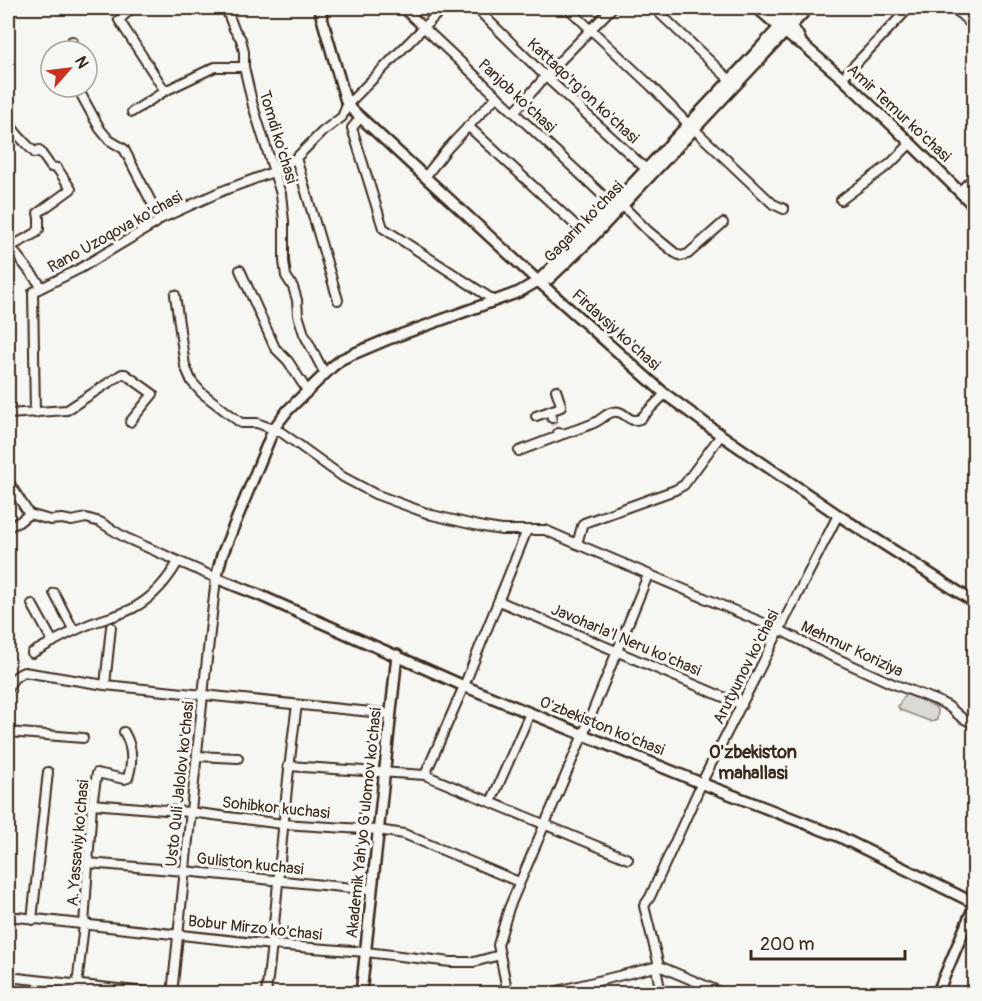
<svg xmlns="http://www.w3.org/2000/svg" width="982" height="1001" font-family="Pangolin,sans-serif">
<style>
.green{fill:#dad9d3;stroke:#8a8278;stroke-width:1.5}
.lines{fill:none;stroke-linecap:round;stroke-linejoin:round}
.minor-tunnel{stroke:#d1cdc8;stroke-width:8;stroke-dasharray:8 4;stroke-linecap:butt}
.minor-casing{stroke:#3b2a1e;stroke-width:12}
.major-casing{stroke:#3b2a1e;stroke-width:14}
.minor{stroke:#f6f6f2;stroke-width:8}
.major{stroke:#f6f6f2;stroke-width:9}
.labels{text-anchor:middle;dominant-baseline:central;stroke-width:6;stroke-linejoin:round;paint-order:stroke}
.street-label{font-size:16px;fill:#3b2a1e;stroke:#f6f6f2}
.neighbourhood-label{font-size:18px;font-weight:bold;fill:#3b2a1e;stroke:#f6f6f2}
</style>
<rect width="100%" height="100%" fill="#f6f6f2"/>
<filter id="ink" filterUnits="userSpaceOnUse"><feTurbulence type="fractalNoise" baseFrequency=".0167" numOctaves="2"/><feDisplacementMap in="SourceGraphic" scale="12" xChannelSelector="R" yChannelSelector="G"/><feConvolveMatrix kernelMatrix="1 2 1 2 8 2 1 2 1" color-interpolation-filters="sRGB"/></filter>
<g filter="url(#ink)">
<path class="green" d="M907,694L934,706L938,711L937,720L932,722L900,710L898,707C900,702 903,697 907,694Z"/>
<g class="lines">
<polyline class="minor-tunnel" points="552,418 558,433"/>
<defs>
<g id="minor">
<polyline points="132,8 119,20 165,91 215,67 244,67 253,106 281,194 284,221 284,261 286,276 293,287 297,300 298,315 304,334 325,374"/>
<polyline points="226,8 234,29 241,39 244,52 244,67"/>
<polyline points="403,8 612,204"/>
<polyline points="476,8 546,77 646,169"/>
<polyline points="568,8 652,87 688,124"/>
<polyline points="654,8 730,80"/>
<polyline points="954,8 974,27"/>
<polyline points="68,51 72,41"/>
<polyline points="842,78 909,8"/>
<polyline points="77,87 100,129 109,140 124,149 160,219"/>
<polyline points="132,112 165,91"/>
<polyline points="514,112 555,66 612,8"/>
<path d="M8,117C11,131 25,142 35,153L39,150L51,167L57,168L71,189L38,213L39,218V229L36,233L10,247"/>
<polyline points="361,117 352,128 383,228 495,301"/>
<polyline points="468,126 585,234"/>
<polyline points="694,129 773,204 784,209"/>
<polyline points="296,158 338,300"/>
<polyline points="425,177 447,149 497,96"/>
<polyline points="959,192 974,177"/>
<polyline points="841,200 890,164 910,144"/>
<polyline points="622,205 648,231 675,253 681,256 688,254 723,223"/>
<polyline points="8,244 42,287"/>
<polyline points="240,270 275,348 288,361 308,392"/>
<polyline points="175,295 185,366 192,382 202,393 241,423 257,423 281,432 343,477 375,494 410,507 432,515 483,527 502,530 545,530 577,544 582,526 584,523 675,490 684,485 721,435"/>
<polyline points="550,411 561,407 561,405 556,390"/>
<polyline points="35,413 33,292 79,269 156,223 160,219 222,191 273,172 296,158 322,132 342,117 347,105 443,8"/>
<polyline points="8,414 67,410 122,374 125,374 153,394 130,422"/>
<polyline points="536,416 550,411 552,418"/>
<path d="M558,433L564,434C574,430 586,427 596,422C602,419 607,413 613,412C625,409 627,424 640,419L665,394"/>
<polyline points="519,451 561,435"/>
<polyline points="8,481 29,514 50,520 62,519 72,521 86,518 100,522 124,537 216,578 203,695 172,994"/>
<polyline points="8,527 19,522 29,514"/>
<polyline points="577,544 780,630 829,655 891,683 936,700 948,706 962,718 974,724"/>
<polyline points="54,593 74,631"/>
<polyline points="499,601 742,705"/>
<polyline points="32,604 53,642"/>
<path d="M32,653C51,643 69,632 90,624C105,618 123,615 137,606C154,596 168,579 178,562"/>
<polyline points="105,685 111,627"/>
<path d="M8,689C11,680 15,676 24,672L105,685L391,714"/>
<polyline points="8,732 83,738"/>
<polyline points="197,756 238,758"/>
<polyline points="288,766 425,775 628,859"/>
<polyline points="425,775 464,686 527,530"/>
<polyline points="491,802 530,713"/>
<polyline points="92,804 190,812 283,824 378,830 404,834 519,882"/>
<polyline points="88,863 184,871 372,890"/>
<polyline points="8,916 273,945 366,952 451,962 474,962 500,955"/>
<polyline points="32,920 48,772"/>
<polyline points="8,977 164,994"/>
<path d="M76,994L84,925L92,804L97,773L124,779L128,778C133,762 133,747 124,732"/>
<path d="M266,994C279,897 283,801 297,705"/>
<polyline points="508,994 498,945 509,908 585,730 648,575"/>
<polyline points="545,994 659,966 725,994"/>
<polyline points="661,994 657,973 659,966 644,906 650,897 704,778 838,515"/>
</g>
<g id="major">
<polyline points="319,8 347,105 538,281 665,394 721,435 838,515 974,602"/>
<polyline points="757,8 794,40 802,44 842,78 896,129 974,206"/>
<polyline points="769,8 795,31 798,35 802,44"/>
<polyline points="797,8 749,60 585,234 538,281 519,292 386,340 353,354 342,359 332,367 288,410 274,428 222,555 216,578 259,595 464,686 701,783 838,836 974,903"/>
<polyline points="538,281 549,279 591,239 808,8"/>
<polyline points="361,994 397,655"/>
<polyline points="937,994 974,906"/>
</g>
</defs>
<use href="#minor" class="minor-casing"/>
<use href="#major" class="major-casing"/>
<use href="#minor" class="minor"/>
<use href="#major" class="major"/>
</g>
</g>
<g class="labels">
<g class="street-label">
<text transform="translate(583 91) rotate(43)">Kattaqo'rg'on ko'chasi</text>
<text transform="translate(517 96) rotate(43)">Panjob ko'chasi</text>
<text transform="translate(899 113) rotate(43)">Amir Temur ko'chasi</text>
<text transform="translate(278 137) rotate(73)">Tomdi ko'chasi</text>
<text transform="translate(584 222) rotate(-46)">Gagarin ko'chasi</text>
<text transform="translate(115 232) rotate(-29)">Rano Uzoqova ko'chasi</text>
<text transform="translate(616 330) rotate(42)">Firdavsiy ko'chasi</text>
<text transform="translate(626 640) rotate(23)">Javoharla'l Neru ko'chasi</text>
<text transform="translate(852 649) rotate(25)">Mehmur Koriziya</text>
<text transform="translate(746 667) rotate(-63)">Arutyunov ko'chasi</text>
<text transform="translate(602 726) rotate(22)">O'zbekiston ko'chasi</text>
<text transform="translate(180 784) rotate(-84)">Usto Quli Jalolov ko'chasi</text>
<text transform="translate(276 808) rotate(6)">Sohibkor kuchasi</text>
<text transform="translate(364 823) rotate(-84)">Akademik Yah'yo G'ulomov ko'chasi</text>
<text transform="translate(78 843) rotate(-85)">A. Yassaviy ko'chasi</text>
<text transform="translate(250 864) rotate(6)">Guliston kuchasi</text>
<text transform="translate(255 928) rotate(6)">Bobur Mirzo ko'chasi</text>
</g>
<g class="neighbourhood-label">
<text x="753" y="752">O'zbekiston<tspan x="753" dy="21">mahallasi</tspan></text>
</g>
</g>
<rect width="982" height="1001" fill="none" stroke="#f6f6f2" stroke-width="30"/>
<rect x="15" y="15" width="952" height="971" fill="none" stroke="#3b2a1e" stroke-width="2" filter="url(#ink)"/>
<g transform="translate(69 69) rotate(62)"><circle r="28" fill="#f6f6f2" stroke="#aba49d" stroke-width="1.5"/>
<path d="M0-4.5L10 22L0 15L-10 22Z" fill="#c8321e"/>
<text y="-9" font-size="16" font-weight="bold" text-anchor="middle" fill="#3b2a1e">N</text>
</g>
<path d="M751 950v9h154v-9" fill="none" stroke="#3b2a1e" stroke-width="3"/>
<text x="760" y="950" font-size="18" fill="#3b2a1e" stroke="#f6f6f2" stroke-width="4.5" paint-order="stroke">200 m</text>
</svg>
